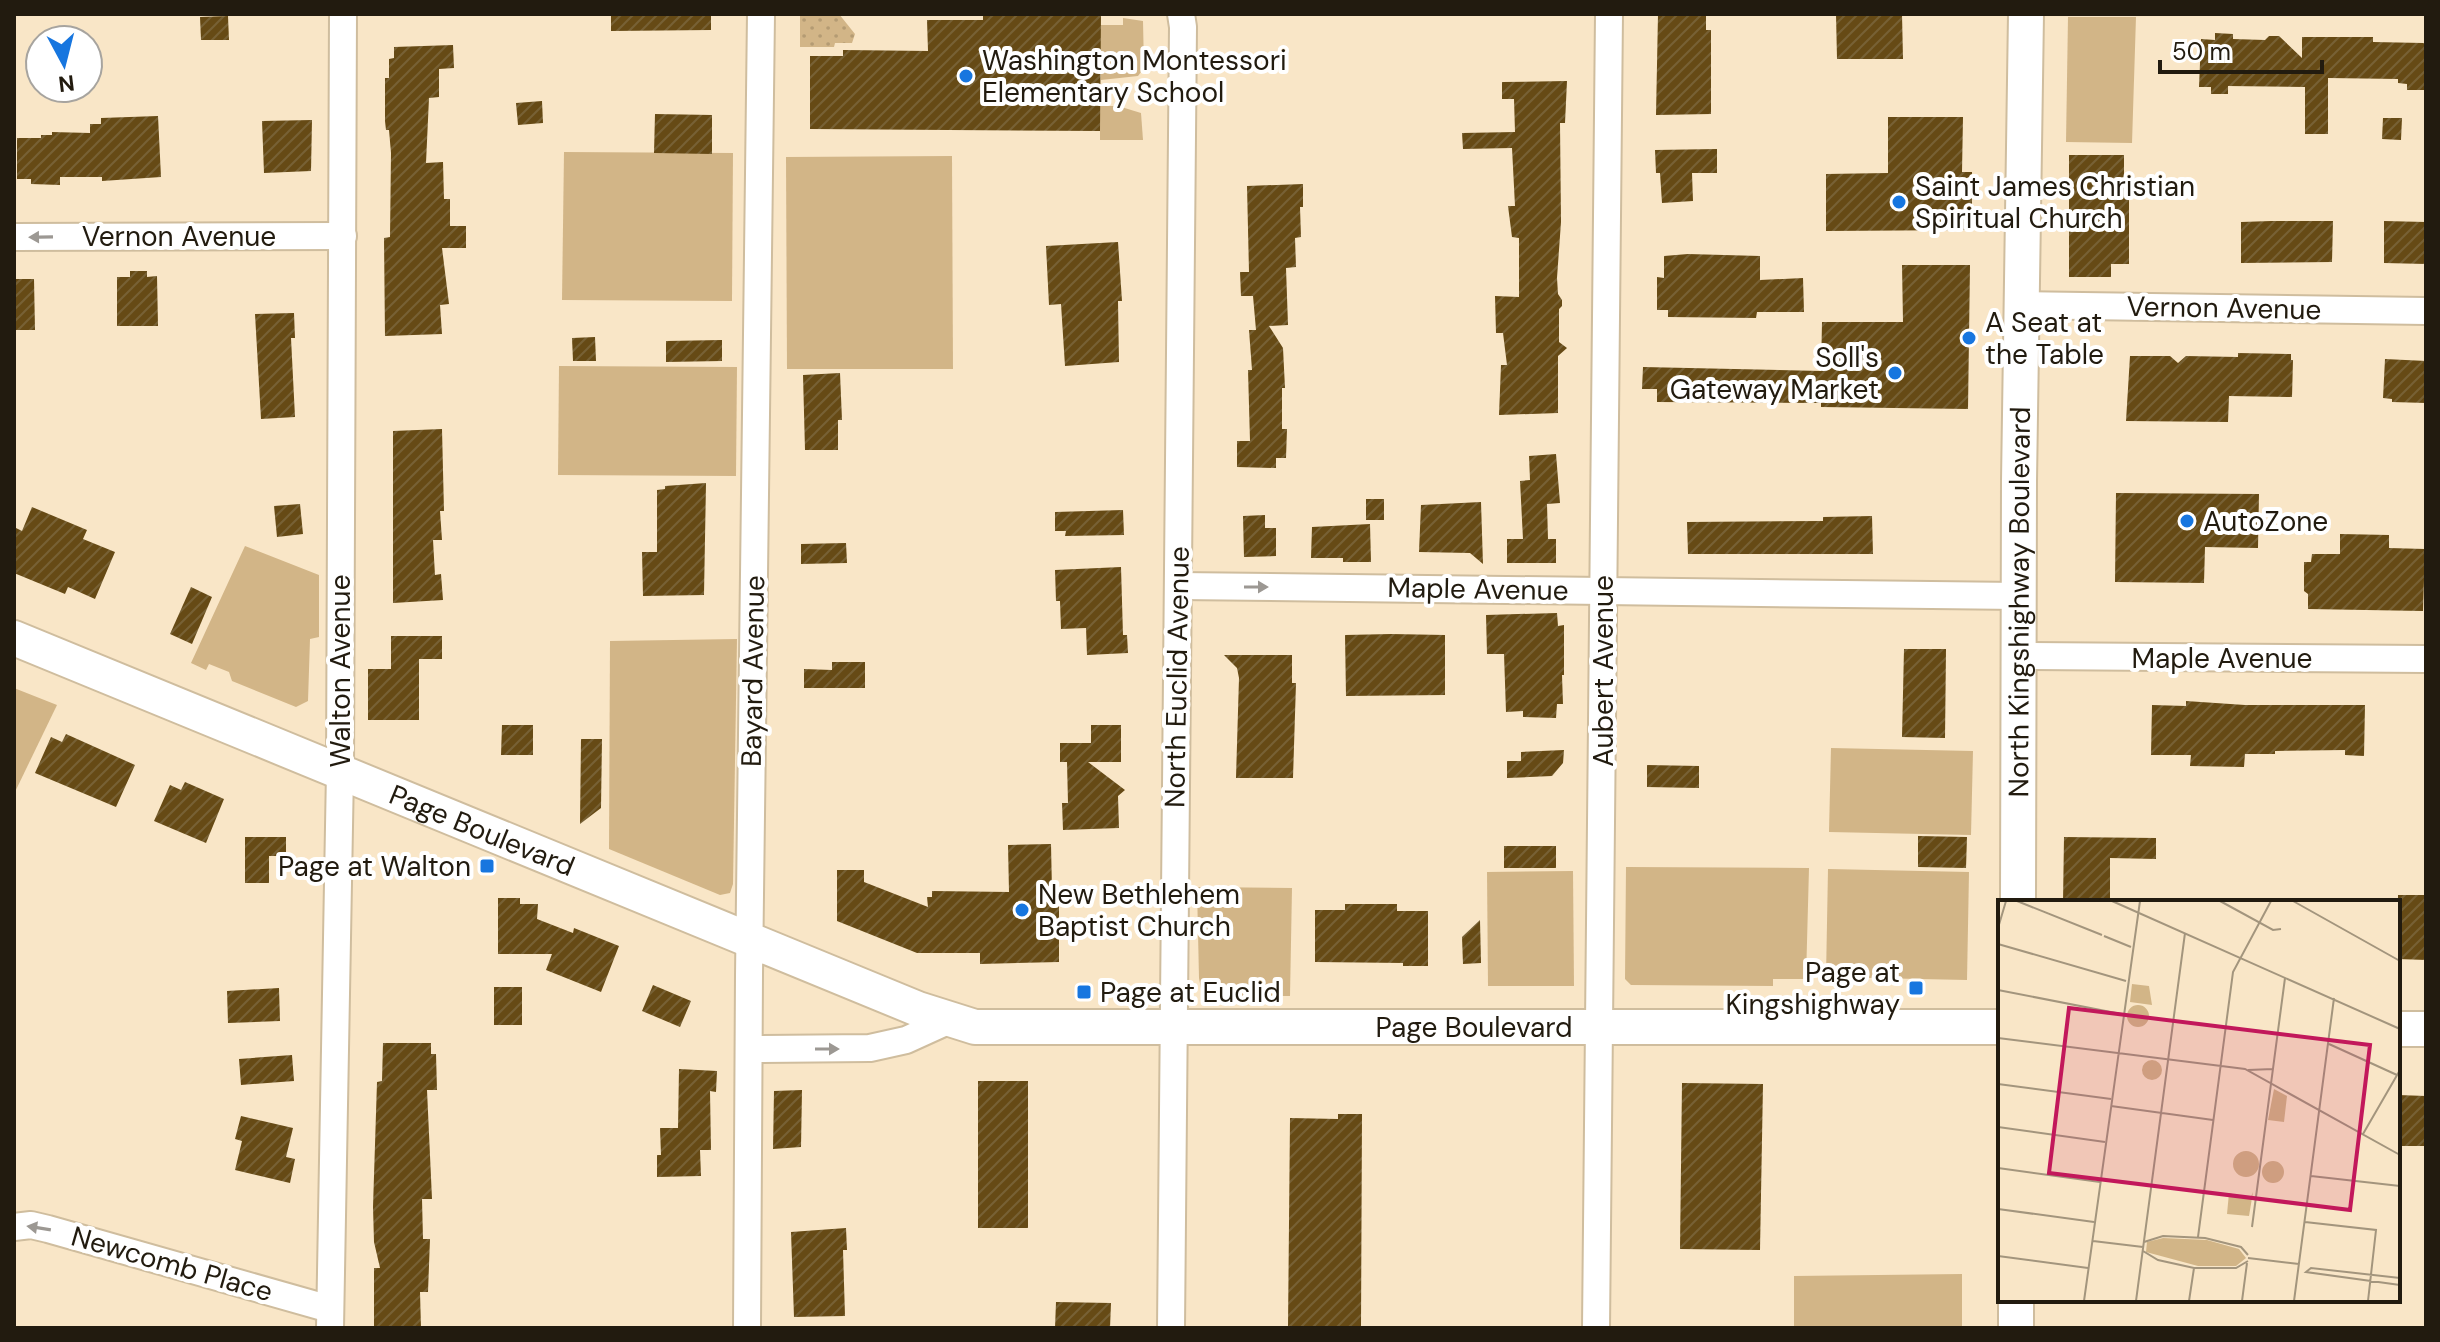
<svg xmlns="http://www.w3.org/2000/svg" width="2440" height="1342" font-family="'DM Sans',sans-serif">
<style>
.green{fill:#d2b587}
.garden{fill:url(#garden-dots)}
.building{fill:url(#building-hatch)}
.lines{fill:none;stroke-linecap:round;stroke-linejoin:round}
.minor-casing{stroke:#cfbd9e;stroke-width:30}
.major-casing{stroke:#cfbd9e;stroke-width:38}
.minor{stroke:#fff;stroke-width:26}
.major{stroke:#fff;stroke-width:34}
.oneway{fill:#9c9893}
.poi-dot{fill:#1776df;stroke:#fff;stroke-width:3}
.labels{text-anchor:middle;dominant-baseline:central;stroke-width:8;stroke-linejoin:round;paint-order:stroke}
.poi-label{font-size:28px;fill:#221b0f;stroke:#fff;text-anchor:start}
.street-label{font-size:28px;fill:#221b0f;stroke:#fff}
.inset-road{fill:none;stroke:#a3957d;stroke-width:2}
.view{fill:#c2185b;fill-opacity:0.15;stroke:#c2185b;stroke-width:4}
.inset-edge{fill:none;stroke:#221b0f;stroke-width:4}
</style>
<defs>
<pattern id="garden-dots" width="8" height="8" patternUnits="userSpaceOnUse" patternTransform="scale(2)"><rect width="8" height="8" fill="#d2b587"/><path d="M2 2h.1M6 6h.1" fill="none" stroke="#b49b73" stroke-width="1.8" stroke-linecap="round"/></pattern>
<pattern id="building-hatch" width="6" height="6" patternUnits="userSpaceOnUse" patternTransform="scale(2)"><rect width="6" height="6" fill="#664a15"/><path d="M-1 1l2-2M0 6l6-6M5 7l2-2" fill="none" stroke="#776135"/></pattern>
</defs>
<rect width="100%" height="100%" fill="#f9e6c7"/>
<g class="green">
<polygon points="2068,17 2136,17 2132,143 2066,142"/>
<polygon points="1123,18 1143,21 1144,68 1138,76 1101,80 1101,54 1091,54 1092,25 1123,25"/>
<polygon points="1100,106 1118,106 1141,113 1143,140 1100,140"/>
<polygon points="564,152 733,153 732,301 562,300"/>
<polygon points="952,156 953,369 787,369 786,157"/>
<polygon points="559,366 737,367 736,476 558,475"/>
<polygon points="245,546 319,575 319,637 310,639 308,701 296,707 232,681 229,672 209,664 206,670 191,663"/>
<polygon points="737,639 733,884 730,893 720,895 609,849 610,641"/>
<polygon points="14,688 57,705 14,794"/>
<polygon points="1831,748 1973,751 1971,835 1829,832"/>
<polygon points="1626,867 1809,868 1806,979 1773,979 1773,986 1631,985 1625,979"/>
<polygon points="1828,869 1969,872 1967,980 1826,977"/>
<polygon points="1573,871 1574,986 1488,986 1487,872"/>
<polygon points="1197,887 1292,888 1290,996 1209,996 1202,994 1199,978"/>
<polygon points="1962,1274 1962,1328 1794,1328 1794,1276"/>
</g>
<polygon class="garden" points="800,14 839,14 855,34 852,43 835,43 834,47 800,47"/>
<g class="building">
<polygon points="611,14 711,14 711,30 611,31"/>
<polygon points="983,14 1101,14 1100,131 810,129 810,56 843,56 843,50 928,51 927,20 983,20"/>
<polygon points="1658,14 1706,14 1706,30 1711,30 1711,114 1656,115"/>
<polygon points="1836,14 1902,14 1903,59 1837,59"/>
<polygon points="228,16 229,40 201,40 200,17"/>
<polygon points="2215,33 2233,34 2233,39 2265,40 2269,36 2279,36 2302,58 2302,37 2373,37 2373,42 2423,43 2426,44 2426,90 2407,90 2407,84 2398,83 2398,79 2328,78 2328,134 2305,134 2305,87 2228,86 2228,94 2211,94 2211,87 2199,87 2201,39 2215,40"/>
<polygon points="453,45 454,68 439,69 439,97 429,98 426,163 443,162 444,199 450,199 450,226 466,226 466,248 442,248 449,304 440,305 442,334 385,336 384,238 390,237 391,153 389,130 386,130 385,121 385,78 389,78 389,59 394,58 394,47"/>
<polygon points="1567,81 1565,123 1560,123 1561,222 1557,278 1558,294 1562,300 1562,306 1559,309 1559,342 1567,348 1558,356 1558,413 1499,415 1501,365 1507,365 1503,333 1496,333 1495,296 1519,297 1519,238 1512,237 1508,206 1515,206 1512,148 1463,149 1462,133 1515,132 1514,99 1502,99 1502,82"/>
<polygon points="542,101 543,123 518,125 516,103"/>
<polygon points="655,114 712,115 712,154 654,153"/>
<polygon points="158,116 161,177 102,181 102,177 60,177 60,185 31,184 31,179 17,179 17,138 41,138 41,135 52,135 52,132 90,133 90,124 101,124 101,118"/>
<polygon points="1888,117 1963,117 1962,172 1972,172 1972,230 1826,231 1826,174 1888,173"/>
<polygon points="2383,118 2402,118 2401,140 2382,139"/>
<polygon points="312,120 311,171 264,173 262,121"/>
<polygon points="1717,149 1717,173 1692,173 1693,201 1662,203 1660,173 1656,173 1655,150"/>
<polygon points="2069,155 2124,155 2124,185 2129,185 2129,264 2111,264 2111,277 2069,277"/>
<polygon points="1303,184 1303,207 1300,207 1301,237 1295,238 1296,267 1286,268 1288,325 1269,326 1283,348 1285,388 1282,388 1282,429 1287,429 1286,458 1276,458 1276,468 1237,467 1237,441 1250,441 1248,370 1252,370 1249,330 1256,330 1253,296 1241,296 1240,272 1249,272 1247,186"/>
<polygon points="2271,221 2333,221 2332,262 2241,263 2241,222"/>
<polygon points="2384,221 2426,222 2426,264 2384,263"/>
<polygon points="1118,242 1122,301 1118,301 1119,362 1065,366 1061,304 1049,305 1046,246"/>
<polygon points="1688,254 1760,256 1760,280 1803,278 1804,312 1757,312 1756,318 1668,317 1668,310 1657,310 1657,277 1664,278 1664,256"/>
<polygon points="1902,265 1970,265 1968,409 1821,407 1821,403 1657,402 1657,389 1642,389 1643,367 1821,371 1822,322 1903,322"/>
<polygon points="130,271 147,271 147,277 157,276 158,326 117,326 117,277 130,277"/>
<polygon points="14,279 34,279 35,330 14,330"/>
<polygon points="294,313 295,338 291,338 295,417 261,419 255,314"/>
<polygon points="595,337 596,361 573,361 572,338"/>
<polygon points="722,340 722,361 666,362 666,341"/>
<polygon points="2238,353 2291,354 2291,360 2293,360 2292,397 2229,396 2228,422 2126,421 2130,356 2170,356 2178,363 2186,356 2238,357"/>
<polygon points="2385,359 2426,361 2426,403 2392,402 2392,399 2383,398"/>
<polygon points="840,373 842,420 838,420 838,450 805,450 803,375"/>
<polygon points="442,429 444,511 440,511 442,540 433,540 435,575 441,574 443,600 393,603 393,431"/>
<polygon points="1556,454 1560,503 1547,504 1548,539 1556,539 1556,563 1507,563 1507,539 1523,539 1520,481 1530,480 1529,456"/>
<polygon points="706,483 704,595 643,596 642,552 657,552 657,490 665,489 665,486"/>
<polygon points="2116,493 2259,494 2258,548 2205,547 2204,583 2115,582"/>
<rect x="1366" y="499" width="18" height="21"/>
<polygon points="1481,502 1483,564 1470,553 1419,552 1421,505"/>
<polygon points="300,504 303,534 277,537 274,506"/>
<polygon points="32,507 87,530 83,539 115,552 95,599 68,587 65,594 14,573 14,527 22,531"/>
<polygon points="1123,510 1124,535 1065,536 1066,531 1055,531 1055,512"/>
<polygon points="1265,515 1265,528 1276,528 1276,556 1244,557 1243,516"/>
<polygon points="1872,516 1873,554 1688,554 1687,522 1823,521 1823,517"/>
<polygon points="1370,524 1371,562 1343,562 1343,558 1311,558 1312,527"/>
<polygon points="2340,534 2389,535 2389,548 2425,549 2423,611 2308,609 2308,594 2304,591 2304,562 2311,562 2312,554 2340,554"/>
<polygon points="846,543 847,563 801,564 801,544"/>
<polygon points="1121,567 1123,635 1127,635 1128,653 1087,655 1086,628 1061,629 1060,601 1056,601 1055,570"/>
<polygon points="191,587 212,597 192,644 170,634"/>
<polygon points="1557,613 1558,626 1564,625 1564,675 1562,675 1563,704 1557,704 1556,718 1523,717 1523,711 1506,712 1504,654 1487,654 1486,615"/>
<polygon points="1391,634 1445,635 1445,695 1346,696 1345,635"/>
<polygon points="391,636 442,636 442,659 419,659 419,720 368,720 368,669 391,669"/>
<polygon points="1904,649 1946,649 1945,738 1902,737"/>
<polygon points="1224,655 1292,655 1292,683 1296,683 1293,778 1236,778 1239,678 1237,668"/>
<polygon points="832,662 865,662 865,688 804,688 804,669 832,670"/>
<polygon points="2186,701 2245,705 2365,705 2364,756 2345,755 2345,750 2275,751 2275,754 2245,754 2244,767 2190,766 2191,755 2151,755 2152,705 2186,706"/>
<polygon points="502,725 533,725 533,755 501,755"/>
<polygon points="1091,725 1121,725 1121,762 1088,762 1125,790 1118,796 1119,828 1063,830 1062,803 1068,803 1067,762 1060,762 1060,743 1091,743"/>
<polygon points="66,734 135,765 116,807 35,773 51,737 62,742"/>
<polygon points="581,739 602,739 601,808 580,824"/>
<polygon points="1564,750 1563,763 1552,776 1507,778 1507,761 1521,761 1521,752"/>
<polygon points="1647,765 1699,766 1699,788 1647,787"/>
<polygon points="185,782 224,799 206,843 154,821 170,785 181,790"/>
<polygon points="1918,836 1967,837 1966,868 1918,867"/>
<polygon points="245,837 286,837 286,856 269,856 269,883 245,883"/>
<polygon points="2064,837 2156,838 2156,859 2110,858 2110,902 2063,902"/>
<polygon points="1051,844 1052,891 1059,891 1059,962 980,964 980,953 917,953 837,921 837,870 864,870 864,882 928,907 927,897 932,897 932,891 1009,892 1008,845"/>
<rect x="1504" y="846" width="52" height="22"/>
<polygon points="2398,895 2426,895 2426,960 2398,959"/>
<polygon points="498,898 520,898 520,904 538,904 537,919 573,933 574,928 619,946 601,992 546,970 552,954 498,954"/>
<polygon points="1345,904 1397,904 1397,911 1428,911 1428,966 1403,966 1403,963 1315,962 1315,910 1345,910"/>
<polygon points="1480,920 1481,963 1463,964 1462,937"/>
<polygon points="653,985 691,1001 680,1027 642,1011"/>
<rect x="494" y="987" width="28" height="38"/>
<polygon points="279,988 280,1021 228,1023 227,991"/>
<polygon points="383,1043 431,1043 431,1054 436,1054 437,1090 427,1090 432,1199 422,1199 423,1239 430,1239 428,1292 420,1292 421,1328 374,1328 374,1268 380,1268 374,1242 373,1207 377,1082 382,1081"/>
<polygon points="292,1055 294,1081 241,1085 239,1059"/>
<polygon points="679,1069 717,1071 716,1092 710,1091 711,1150 700,1150 701,1176 657,1177 657,1155 661,1155 660,1128 678,1128"/>
<rect x="978" y="1081" width="50" height="147"/>
<polygon points="1682,1083 1763,1084 1760,1250 1680,1249"/>
<polygon points="802,1090 801,1147 773,1149 774,1091"/>
<polygon points="2398,1095 2426,1096 2426,1146 2399,1146"/>
<polygon points="1338,1114 1362,1114 1361,1328 1288,1328 1290,1118 1338,1119"/>
<polygon points="241,1116 293,1128 286,1157 295,1159 290,1183 235,1170 242,1141 235,1139"/>
<polygon points="846,1228 847,1250 843,1250 845,1316 794,1317 791,1232"/>
<polygon points="1056,1302 1111,1303 1110,1328 1055,1328"/>
</g>
<g class="lines">
<defs>
<g id="minor">
<polyline points="14,237 343,236"/>
<polyline points="2023,305 2426,311"/>
<polyline points="1178,586 2019,596"/>
<polyline points="2018,656 2426,659"/>
<polyline points="749,1049 870,1048 906,1040 950,1020"/>
<polyline points="14,1227 31,1225 48,1229 330,1309"/>
<polyline points="330,1328 340,771 343,14"/>
<polyline points="747,1328 749,975 761,14"/>
<polyline points="1171,1328 1183,27 1181,14"/>
<polyline points="1596,1328 1609,14"/>
</g>
<g id="major">
<path id="s1" d="M14,638L918,1009L975,1027H2000"/>
<path id="s2" d="M2018,902L2019,481L2026,14"/>
<polyline points="2398,1029 2426,1029"/>
<polyline points="2016,1328 2016,1300"/>
</g>
</defs>
<use href="#minor" class="minor-casing"/>
<use href="#major" class="major-casing"/>
<use href="#minor" class="minor"/>
<use href="#major" class="major"/>
</g>
<defs><path id="oneway-solid" d="M-6-.8H1V-3.2L6.5 0L1 3.2V.8H-6Z" transform="scale(2)"/></defs>
<g class="oneway">
<use href="#oneway-solid" transform="translate(41 237) rotate(179)"/>
<use href="#oneway-solid" transform="translate(1256 587)"/>
<use href="#oneway-solid" transform="translate(827 1049)"/>
<use href="#oneway-solid" transform="translate(39 1228) rotate(-171)"/>
</g>
<g class="poi-dot">
<circle cx="966" cy="76" r="8"/>
<circle cx="1899" cy="202" r="8"/>
<circle cx="1969" cy="338" r="8"/>
<circle cx="1895" cy="373" r="8"/>
<circle cx="2187" cy="521" r="8"/>
<rect x="479" y="858" width="16" height="16" rx="4"/>
<circle cx="1022" cy="910" r="8"/>
<rect x="1908" y="980" width="16" height="16" rx="4"/>
<rect x="1076" y="984" width="16" height="16" rx="4"/>
</g>
<g class="labels">
<g class="poi-label">
<text x="982" y="60">Washington Montessori<tspan x="982" dy="32">Elementary School</tspan></text>
<text x="1915" y="186">Saint James Christian<tspan x="1915" dy="32">Spiritual Church</tspan></text>
<text x="1985" y="322">A Seat at<tspan x="1985" dy="32">the Table</tspan></text>
<text x="1879" y="357" text-anchor="end">Soll's<tspan x="1879" dy="32">Gateway Market</tspan></text>
<text x="2203" y="521">AutoZone</text>
<text x="471" y="866" text-anchor="end">Page at Walton</text>
<text x="1038" y="894">New Bethlehem<tspan x="1038" dy="32">Baptist Church</tspan></text>
<text x="1900" y="972" text-anchor="end">Page at<tspan x="1900" dy="32">Kingshighway</tspan></text>
<text x="1100" y="992">Page at Euclid</text>
</g>
<g class="street-label">
<text x="179" y="236">Vernon Avenue</text>
<text transform="translate(2224 308) rotate(1)">Vernon Avenue</text>
<text transform="translate(1478 589) rotate(1)">Maple Avenue</text>
<text stroke="none"><textPath href="#s2" startOffset="300">North Kingshighway Boulevard</textPath></text>
<text x="2222" y="658">Maple Avenue</text>
<text transform="translate(340 671) rotate(-90)">Walton Avenue</text>
<text transform="translate(753 671) rotate(-89)">Bayard Avenue</text>
<text transform="translate(1603 671) rotate(-90)">Aubert Avenue</text>
<text transform="translate(1177 677) rotate(-89)">North Euclid Avenue</text>
<text stroke="none"><textPath href="#s1" startOffset="506">Page Boulevard</textPath></text>
<text stroke="none"><textPath href="#s1" startOffset="1536">Page Boulevard</textPath></text>
<text transform="translate(172 1264) rotate(16)">Newcomb Place</text>
</g>
</g>
<g transform="translate(1998 900)">
<rect width="402" height="402" fill="#f9e6c7"/>
<path d="M134,84L151,86L154,105L132,102ZM129 116a11 11 0 1 1 22 0a11 11 0 1 1-22 0ZM144 170a10 10 0 1 1 20 0a10 10 0 1 1-20 0ZM276,189L289,196L286,222L270,220ZM235 264a13 13 0 1 1 26 0a13 13 0 1 1-26 0ZM264 272a11 11 0 1 1 22 0a11 11 0 1 1-22 0ZM255,292L251,316L229,314L231,293L252,299ZM165,338L209,340L241,349L248,358L238,366H200L148,352L149,342Z" fill="#d2b587"/>
<path class="inset-road" d="M19,1L104,35M114,1L402,129M222,1L275,30L283,29M295,1L402,61M0,28L8,1M106,36L133,47M0,44L128,81M0,90L123,114M0,138L247,169L402,255M331,144L399,175M250,170L275,169M0,184L113,199M113,206L215,220M0,227L107,242M365,234L402,170M0,268L102,282M313,276L402,286M0,309L96,322M307,322L378,330L370,401M254,327L287,78M200,337L235,72L273,1M95,341L145,347M146,342L165,336L207,338L243,347L250,355M145,351L160,360L196,368H238L250,361M0,356L90,368M250,358L301,364M402,378L313,368L308,372L402,385M86,401L142,1M138,401L187,33M191,401L196,368M244,401L249,363M296,401L336,98"/>
<path class="view" d="M71,108L372,145L352,310L51,273Z"/>
<rect width="402" height="402" class="inset-edge"/>
</g>
<rect width="2440" height="1342" fill="none" stroke="#221b0f" stroke-width="32"/>
<g transform="translate(64 64) rotate(173)"><circle r="38" fill="#ffffff" stroke="#a7a49f" stroke-width="2"/>
<path d="M0-6L14 30L0 20L-14 30Z" fill="#1776df"/>
<text y="-12" font-size="22" font-weight="bold" text-anchor="middle" fill="#221b0f">N</text>
</g>
<path d="M2160 60v12h162v-12" fill="none" stroke="#221b0f" stroke-width="4"/>
<text x="2172" y="60" font-size="24" fill="#221b0f" stroke="#ffffff" stroke-width="6" paint-order="stroke">50 m</text>
</svg>
